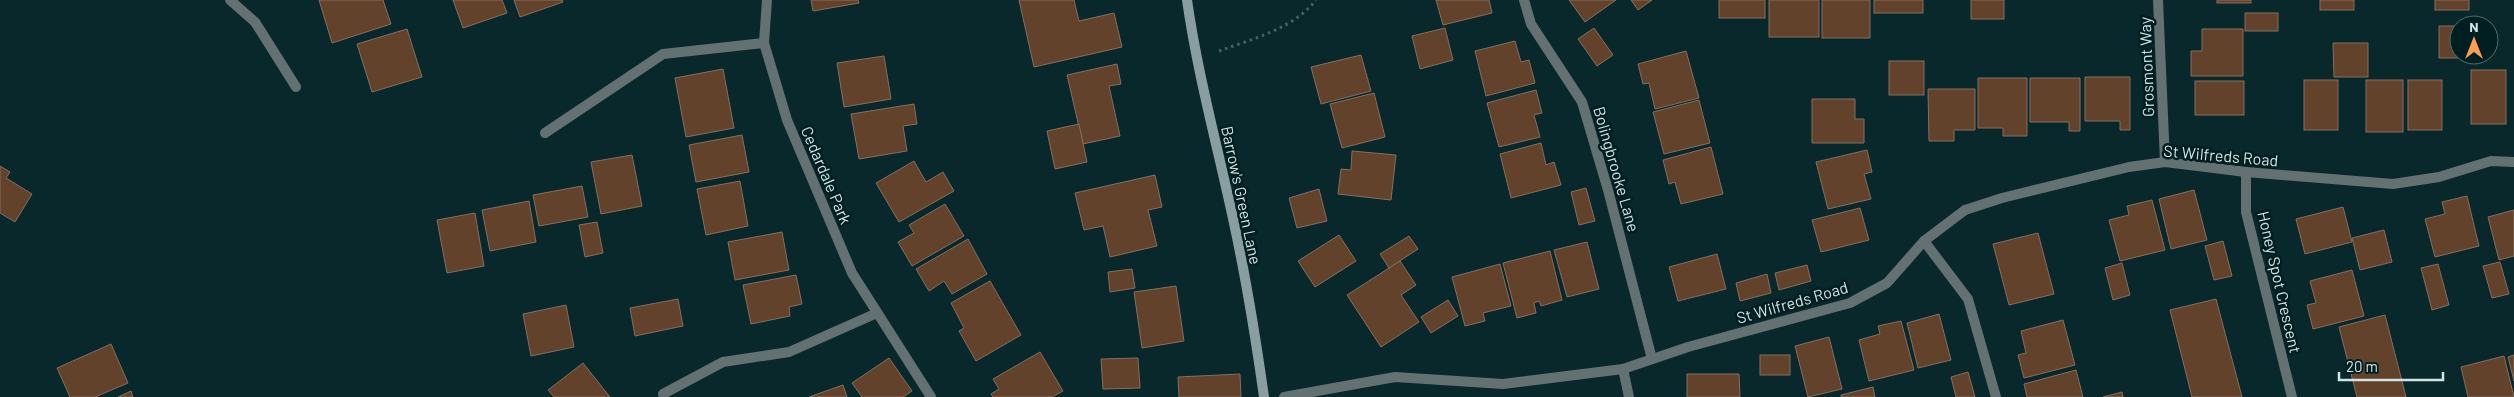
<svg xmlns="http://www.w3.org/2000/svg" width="2514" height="397" font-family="Barlow,sans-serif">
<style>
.building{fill:#62422b;stroke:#856f60}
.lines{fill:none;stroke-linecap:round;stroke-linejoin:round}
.path{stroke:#476264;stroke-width:3;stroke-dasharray:2.5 4;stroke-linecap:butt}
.street{stroke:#647172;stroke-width:10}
.secondary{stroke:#899ea0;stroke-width:10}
.labels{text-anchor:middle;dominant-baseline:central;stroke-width:5;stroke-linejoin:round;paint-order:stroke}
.street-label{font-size:16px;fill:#d2e3e4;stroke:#011e21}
</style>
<rect width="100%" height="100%" fill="#09282b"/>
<g class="building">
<polygon points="319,0 383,0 391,24 332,43"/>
<polygon points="453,0 502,0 507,13 463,28"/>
<polygon points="514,0 562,0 563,2 520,17"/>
<polygon points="811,0 858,0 859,3 813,11"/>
<polygon points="1019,0 1074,0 1079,21 1114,13 1122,47 1034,67"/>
<polygon points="1436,0 1489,0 1492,13 1443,25"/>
<polygon points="1569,0 1616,0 1585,22"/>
<polygon points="1631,0 1652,0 1638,10"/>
<rect x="1719" y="0" width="46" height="18"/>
<rect x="1769" y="0" width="50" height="37"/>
<rect x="1822" y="0" width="48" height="38"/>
<rect x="1874" y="0" width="49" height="13"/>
<rect x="1971" y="0" width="33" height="19"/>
<rect x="2217" y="0" width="34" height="3"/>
<rect x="2320" y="0" width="34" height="10"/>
<rect x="2435" y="0" width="34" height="10"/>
<rect x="2245" y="13" width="33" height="18"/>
<polygon points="2439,26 2459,26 2459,55 2470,55 2470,58 2439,58"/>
<polygon points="1445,28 1453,60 1420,69 1412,36"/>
<polygon points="1594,28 1613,55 1597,66 1578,39"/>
<polygon points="407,29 422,77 372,92 357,44"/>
<polygon points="2202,29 2243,29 2243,76 2191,76 2191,51 2202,51"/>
<polygon points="1515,41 1521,62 1529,60 1535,83 1486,96 1475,51"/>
<polygon points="2333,43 2368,43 2368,77 2334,77"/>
<polygon points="1686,51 1699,98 1655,109 1649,83 1643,84 1638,64"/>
<polygon points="1361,55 1371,91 1321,104 1311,67"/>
<polygon points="884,56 891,99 844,107 837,63"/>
<rect x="1889" y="61" width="35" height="34"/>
<polygon points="1117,64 1121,84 1109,86 1120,136 1083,144 1067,75"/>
<polygon points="723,69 734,128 686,137 675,78"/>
<rect x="2471" y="70" width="35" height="54"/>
<polygon points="2085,77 2130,77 2130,130 2120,130 2120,121 2085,121"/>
<polygon points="1978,78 2027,78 2027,136 2003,136 2003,128 1978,128"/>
<polygon points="2030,78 2080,78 2080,131 2069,131 2069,122 2030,122"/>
<rect x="2304" y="80" width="34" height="50"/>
<rect x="2366" y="80" width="37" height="52"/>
<rect x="2408" y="80" width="34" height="50"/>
<rect x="2195" y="81" width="49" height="34"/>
<polygon points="1928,89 1975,89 1975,130 1954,130 1954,141 1929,141"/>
<polygon points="1536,90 1542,113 1534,115 1540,137 1499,147 1487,103"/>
<polygon points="1374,93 1385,137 1342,148 1330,104"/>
<polygon points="1812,99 1855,99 1855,119 1864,119 1864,143 1812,143"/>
<polygon points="1699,100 1710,143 1664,154 1653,112"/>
<polygon points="914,104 917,124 903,126 907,151 859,159 851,114"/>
<polygon points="1079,124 1087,162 1055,169 1047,131"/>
<polygon points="742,135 749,172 696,182 689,145"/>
<polygon points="1541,143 1546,165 1554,162 1561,185 1511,198 1500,154"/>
<polygon points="1711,147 1723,194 1681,204 1675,182 1669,184 1663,160"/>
<polygon points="1867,150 1872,172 1864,174 1871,199 1828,209 1816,162"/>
<polygon points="1352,151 1396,155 1391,200 1338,194 1341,169 1351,170"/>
<polygon points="632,155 642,206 601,214 591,162"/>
<polygon points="914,161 926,182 943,172 954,191 899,222 876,183"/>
<polygon points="0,166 10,172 6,178 32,194 15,222 0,213"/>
<polygon points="1155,175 1162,207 1148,210 1157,246 1110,257 1103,226 1084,230 1075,193"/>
<polygon points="740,181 748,226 706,235 697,189"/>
<polygon points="582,186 588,217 539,226 533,195"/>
<polygon points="1586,188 1595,221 1579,225 1571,192"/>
<polygon points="1319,189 1327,221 1297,228 1289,198"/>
<polygon points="2194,190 2207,240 2171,249 2159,199"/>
<polygon points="2467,196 2479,246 2435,257 2425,219 2445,214 2442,202"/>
<polygon points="2152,200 2165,250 2120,261 2109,220 2129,215 2127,206"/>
<polygon points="529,201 536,242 490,251 482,210"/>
<polygon points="945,204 964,236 912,266 898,242 914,233 909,225"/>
<polygon points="2343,207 2352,242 2305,254 2296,219"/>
<polygon points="1860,208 1869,240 1821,252 1812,220"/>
<polygon points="2514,210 2514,256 2499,260 2488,217"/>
<polygon points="475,213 484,266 447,273 437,220"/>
<polygon points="597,222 603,253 585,257 579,225"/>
<polygon points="2384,230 2392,262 2360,270 2352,238"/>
<polygon points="782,232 789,270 735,280 728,242"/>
<polygon points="2038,233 2054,294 2009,305 1993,244"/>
<polygon points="1339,235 1356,261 1315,287 1298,261"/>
<polygon points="1409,236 1418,249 1389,268 1380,254"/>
<polygon points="968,239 987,274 952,294 944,281 929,291 916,269"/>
<polygon points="2223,241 2232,276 2214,280 2205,246"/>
<polygon points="1587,242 1599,289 1567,297 1554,250"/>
<polygon points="1550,251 1562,300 1541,306 1539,301 1534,303 1536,313 1517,318 1503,263"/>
<polygon points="1717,254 1726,289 1678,301 1669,267"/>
<polygon points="1400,261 1416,285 1401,295 1419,322 1381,347 1347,295"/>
<polygon points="2500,262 2509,294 2492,298 2483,266"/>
<polygon points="2122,263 2130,295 2113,300 2105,268"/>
<polygon points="1500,264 1511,306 1483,313 1485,321 1465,326 1452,277"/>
<polygon points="2438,264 2449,305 2432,310 2421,268"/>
<polygon points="1807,265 1811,281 1779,290 1775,273"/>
<polygon points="1132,269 1135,288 1110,292 1108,272"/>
<polygon points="2352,270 2364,316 2313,329 2307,305 2316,303 2310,281"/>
<polygon points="1767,274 1771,293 1740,301 1736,283"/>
<polygon points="796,275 802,304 789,307 790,316 751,324 743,285"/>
<polygon points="990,281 1021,335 976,361 959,331 964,328 951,303"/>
<polygon points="1176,286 1184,341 1142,348 1134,292"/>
<polygon points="678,299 683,326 635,336 630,308"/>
<polygon points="2216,299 2242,397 2192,397 2170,310"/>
<polygon points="1448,300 1458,316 1431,333 1421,317"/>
<polygon points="566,305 574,347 531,356 523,314"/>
<polygon points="1939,314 1951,360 1918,368 1907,323"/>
<polygon points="2385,315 2406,397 2357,397 2339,327"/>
<polygon points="2063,320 2075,365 2024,378 2018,355 2026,353 2021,331"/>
<polygon points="1901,321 1914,370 1869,381 1859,340 1880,334 1878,326"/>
<polygon points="1829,337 1842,389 1808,397 1795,346"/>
<polygon points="111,344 128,383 95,397 70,397 57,368"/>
<polygon points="1040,352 1063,391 1052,397 993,397 991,394 999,389 993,379"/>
<rect x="1760" y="355" width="30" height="20"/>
<polygon points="2514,355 2514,381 2508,357"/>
<polygon points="2504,356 2514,397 2468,397 2461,367"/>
<polygon points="889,358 912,391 903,397 862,397 852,383"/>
<polygon points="1138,358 1140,388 1103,389 1101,359"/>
<polygon points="583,363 610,397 554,397 548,390"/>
<polygon points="2076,370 2083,397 2027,397 2024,384"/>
<polygon points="1968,372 1975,397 1956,397 1951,377"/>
<polygon points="1240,374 1241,397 1179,397 1178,377"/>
<polygon points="1687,374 1739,374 1740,397 1687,397"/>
<polygon points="843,385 847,397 809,397"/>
<polygon points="1873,387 1875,397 1841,397 1841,395"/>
<polygon points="131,391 133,397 118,397"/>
<polygon points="2122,392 2123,397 2103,397"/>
</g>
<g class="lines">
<path class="path" d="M1219,51C1252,39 1293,29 1316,0"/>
<g class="street">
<polyline points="230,0 255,22 296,87"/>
<polyline points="767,0 764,43 787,120 852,273 931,397"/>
<polyline points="1524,0 1531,24 1582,102 1608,190 1652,359"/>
<polyline points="2158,0 2165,162"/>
<polyline points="545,133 663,54 764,43"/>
<polyline points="2246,172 2246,212 2292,397"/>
<polyline points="1924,241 1968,299 1996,397"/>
<polyline points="1623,369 1629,397"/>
<polyline points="663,394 723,362 789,352 877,313"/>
<polyline points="1284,397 1395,377 1503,384 1623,369 1688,347 1850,303 1887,283 1924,241 1965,210 2002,198 2129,167 2165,162 2246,172 2393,184 2439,177 2491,161 2514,162"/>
</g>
<path class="secondary" d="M1187,0C1198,77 1219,152 1235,228C1247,284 1256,340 1264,397"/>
</g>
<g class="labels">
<g class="street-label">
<text transform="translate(2146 67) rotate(-92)">Grosmont Way</text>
<text transform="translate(2221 155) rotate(5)">St Wilfreds Road</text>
<text transform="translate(1617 169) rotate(74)">Bolingbrooke Lane</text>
<text transform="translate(827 175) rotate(67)">Cedardale Park</text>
<text transform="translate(1242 195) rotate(78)">Barrow's Green Lane</text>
<text transform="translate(2280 282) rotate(77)">Honey Spot Crescent</text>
<text transform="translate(1792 302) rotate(-16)">St Wilfreds Road</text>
</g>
</g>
<g transform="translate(2474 40)"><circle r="24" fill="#011e21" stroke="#556d6f"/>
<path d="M0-4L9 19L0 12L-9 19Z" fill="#fc9d54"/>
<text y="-8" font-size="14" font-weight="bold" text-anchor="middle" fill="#d2e3e4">N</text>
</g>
<path d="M2339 372v8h104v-8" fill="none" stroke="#d2e3e4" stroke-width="2.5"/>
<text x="2346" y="372" font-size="15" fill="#d2e3e4" stroke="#011e21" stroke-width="4" paint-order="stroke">20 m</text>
</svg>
